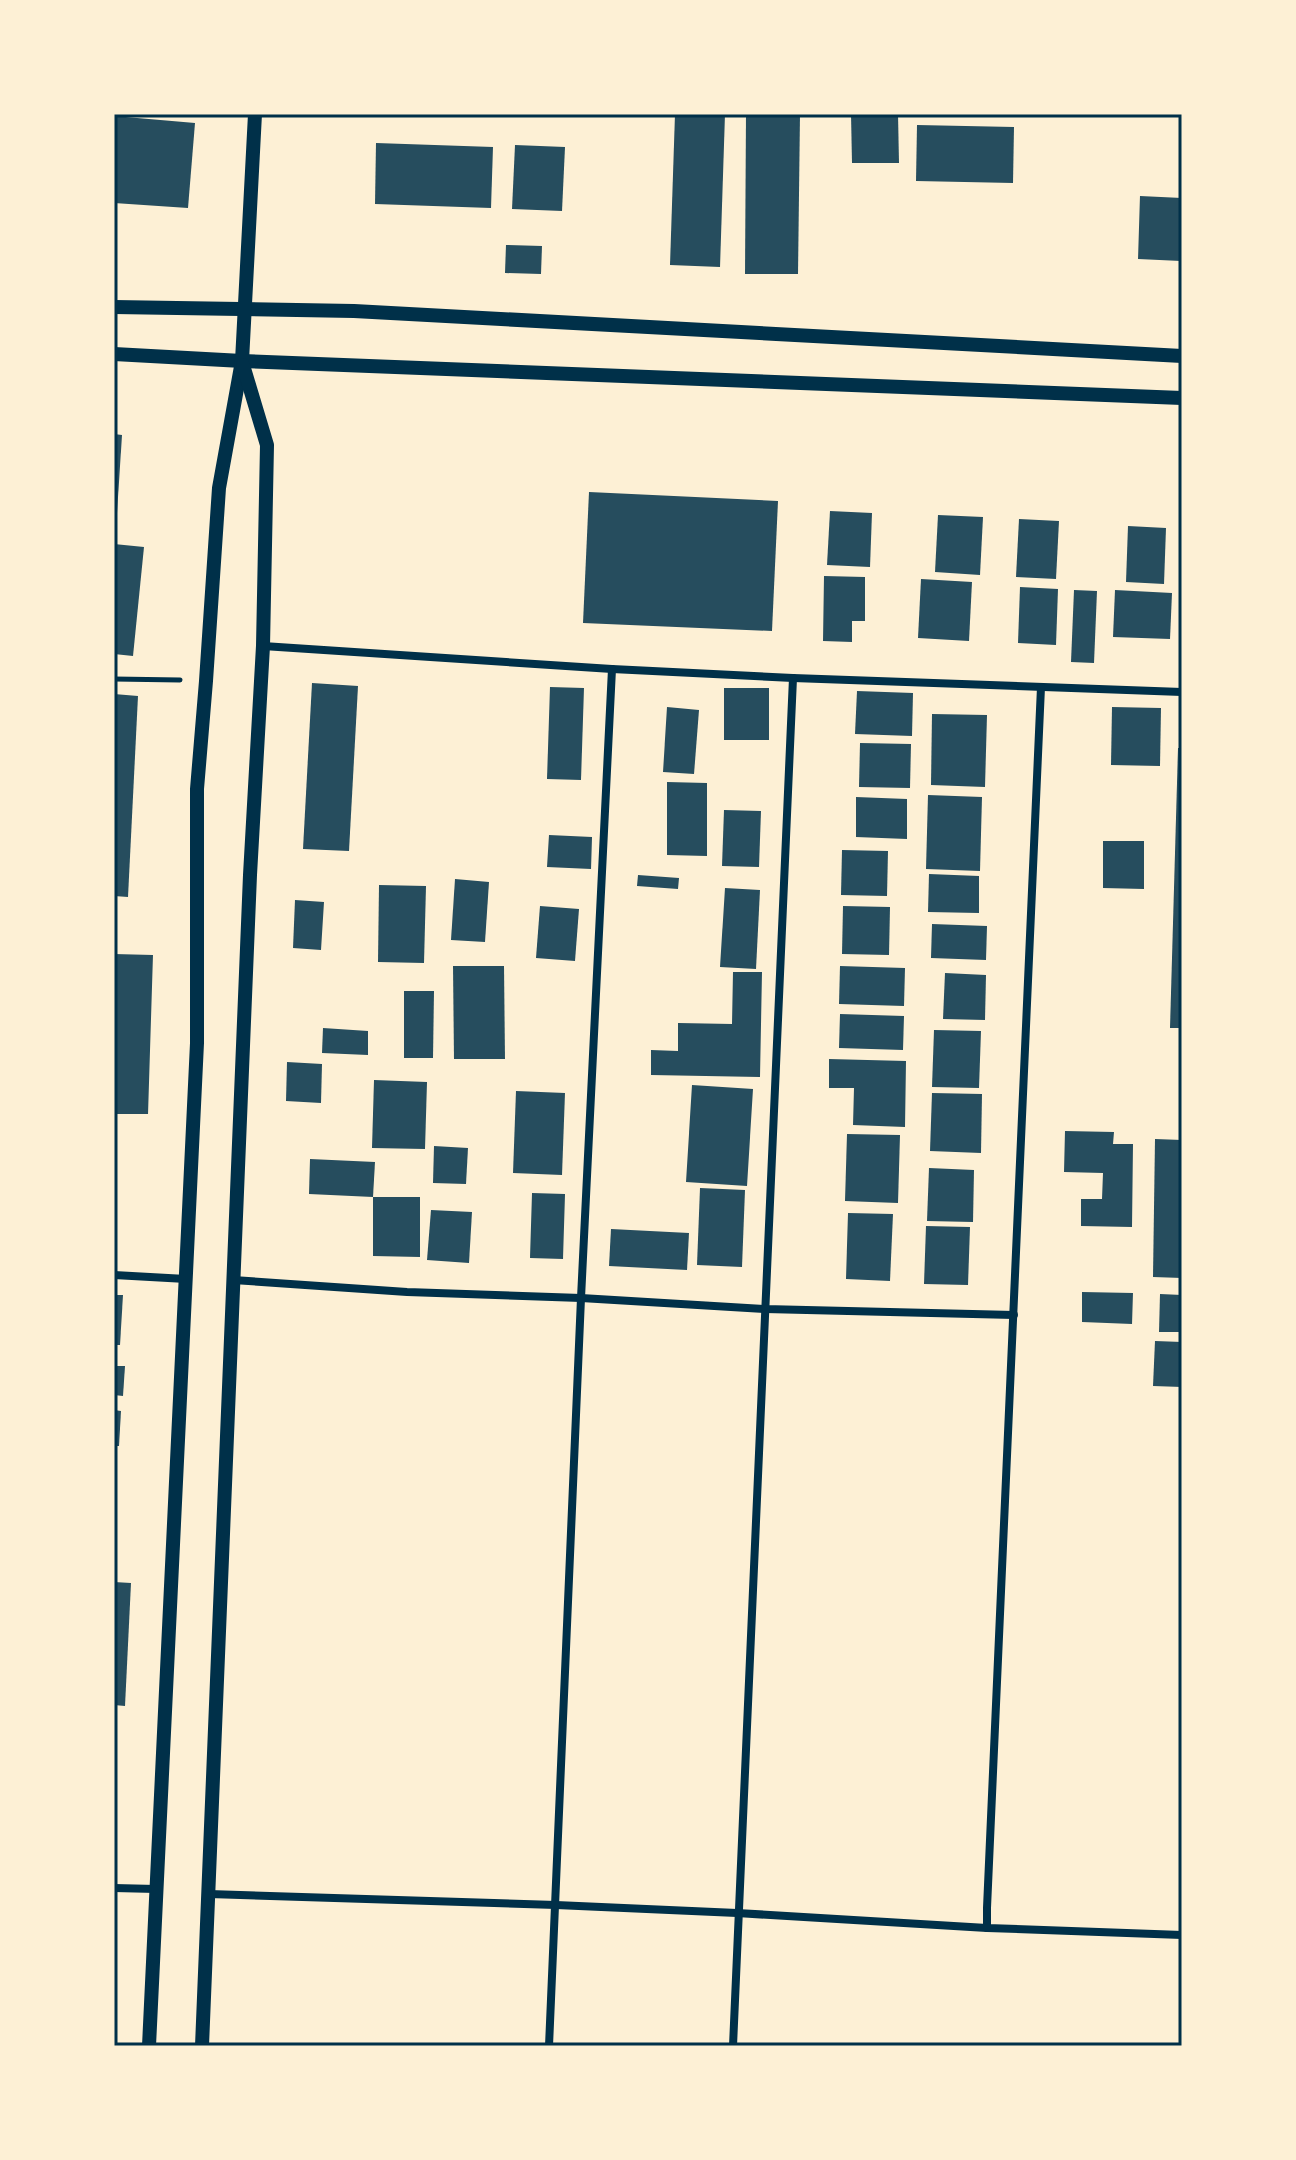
<svg xmlns="http://www.w3.org/2000/svg" width="1296" height="2160" font-family="Inter,sans-serif">
<style>
.building{fill:#264d5e}
.lines{fill:none;stroke-linecap:round;stroke-linejoin:round}
.path{stroke:#003049;stroke-width:5}
.minor{stroke:#003049;stroke-width:8}
.tertiary{stroke:#003049;stroke-width:14}
.neatline{fill:none;stroke:#003049;stroke-width:3}
</style>
<rect width="100%" height="100%" fill="#fdf0d5"/>
<g class="building">
<polygon points="675,114 725,114 720,267 670,265"/>
<polygon points="746,114 800,114 798,274 745,274"/>
<polygon points="851,114 898,114 899,163 852,163"/>
<polygon points="114,116 195,123 188,208 114,203"/>
<polygon points="917,125 1014,127 1013,183 916,181"/>
<polygon points="376,143 493,147 491,208 375,204"/>
<polygon points="515,145 565,147 562,211 512,209"/>
<polygon points="1140,196 1182,198 1181,261 1138,259"/>
<polygon points="506,245 542,246 541,274 505,273"/>
<polygon points="114,434 122,435 117,513 114,513"/>
<polygon points="589,492 778,501 772,631 583,623"/>
<polygon points="830,511 872,513 870,567 827,565"/>
<polygon points="938,515 983,517 980,575 935,572"/>
<polygon points="1019,519 1059,521 1056,579 1016,577"/>
<polygon points="1128,526 1166,528 1164,584 1126,582"/>
<polygon points="114,544 144,547 133,656 114,654"/>
<polygon points="824,576 865,577 865,621 852,621 852,642 823,641"/>
<polygon points="921,579 972,582 969,641 918,638"/>
<polygon points="1020,587 1058,589 1056,645 1018,643"/>
<polygon points="1074,590 1097,591 1094,663 1071,662"/>
<polygon points="1115,590 1172,593 1170,639 1113,637"/>
<polygon points="312,683 358,686 349,851 303,849"/>
<polygon points="550,687 584,688 581,780 547,779"/>
<rect x="724" y="688" width="45" height="52"/>
<polygon points="857,691 913,693 912,736 855,734"/>
<polygon points="114,694 138,696 128,897 114,896"/>
<polygon points="667,707 699,710 694,774 663,772"/>
<polygon points="1112,707 1161,708 1160,766 1111,765"/>
<polygon points="932,714 987,715 985,787 931,785"/>
<polygon points="860,743 911,744 910,788 859,787"/>
<polygon points="1178,748 1182,748 1182,1028 1170,1028"/>
<polygon points="667,782 707,783 707,856 667,855"/>
<polygon points="928,795 982,797 980,871 926,869"/>
<polygon points="856,797 907,799 907,839 856,837"/>
<polygon points="724,810 761,811 759,867 722,866"/>
<polygon points="549,835 592,837 591,869 547,867"/>
<polygon points="1103,841 1144,841 1144,889 1103,888"/>
<polygon points="842,850 888,851 887,896 841,895"/>
<polygon points="929,874 979,876 979,913 928,912"/>
<polygon points="638,875 679,878 678,889 637,886"/>
<polygon points="455,879 489,882 485,942 451,940"/>
<polygon points="379,885 426,886 424,963 378,962"/>
<polygon points="725,888 760,890 756,969 720,967"/>
<polygon points="295,900 324,902 321,950 293,948"/>
<polygon points="540,906 579,909 575,961 536,958"/>
<polygon points="843,906 890,907 889,955 842,954"/>
<polygon points="932,924 987,926 986,960 931,958"/>
<polygon points="114,954 153,955 148,1114 114,1114"/>
<polygon points="453,966 504,966 505,1059 454,1059"/>
<polygon points="840,966 905,968 904,1006 839,1004"/>
<polygon points="733,972 762,972 760,1077 651,1075 651,1050 678,1051 678,1023 732,1024"/>
<polygon points="945,973 986,975 985,1020 943,1019"/>
<polygon points="404,991 434,991 433,1058 404,1058"/>
<polygon points="840,1014 904,1016 903,1050 839,1048"/>
<polygon points="323,1028 368,1031 368,1055 322,1053"/>
<polygon points="934,1030 981,1031 979,1088 932,1087"/>
<polygon points="829,1059 906,1061 905,1127 853,1125 854,1088 829,1088"/>
<polygon points="287,1062 322,1064 321,1103 286,1101"/>
<polygon points="374,1080 427,1082 425,1149 372,1148"/>
<polygon points="692,1085 753,1089 747,1186 686,1182"/>
<polygon points="516,1091 565,1093 562,1175 513,1173"/>
<polygon points="932,1093 982,1094 981,1153 930,1151"/>
<polygon points="1065,1131 1114,1132 1113,1144 1133,1144 1132,1227 1081,1226 1081,1199 1102,1199 1103,1173 1064,1172"/>
<polygon points="847,1134 900,1135 898,1203 845,1201"/>
<polygon points="1155,1139 1182,1140 1182,1278 1153,1277"/>
<polygon points="434,1146 468,1148 466,1184 433,1183"/>
<polygon points="310,1159 375,1162 373,1197 309,1194"/>
<polygon points="929,1168 974,1170 973,1222 927,1221"/>
<polygon points="700,1188 745,1190 742,1267 697,1265"/>
<polygon points="532,1193 565,1194 563,1259 530,1258"/>
<polygon points="373,1197 420,1197 420,1257 373,1256"/>
<polygon points="431,1210 472,1212 469,1263 427,1260"/>
<polygon points="848,1213 893,1214 890,1281 846,1279"/>
<polygon points="926,1226 970,1227 968,1285 924,1284"/>
<polygon points="611,1229 689,1233 687,1270 609,1266"/>
<polygon points="1082,1292 1133,1293 1132,1324 1082,1322"/>
<polygon points="1160,1294 1182,1295 1182,1332 1159,1332"/>
<polygon points="114,1295 123,1295 120,1345 114,1345"/>
<polygon points="1155,1341 1182,1342 1182,1387 1153,1386"/>
<polygon points="114,1366 125,1366 123,1396 114,1395"/>
<polygon points="114,1410 121,1411 119,1446 114,1446"/>
<polygon points="114,1582 131,1583 125,1706 114,1705"/>
</g>
<g class="lines">
<polyline class="path" points="114,679 180,680"/>
<g class="minor">
<polyline points="263,646 612,669 793,678 1182,692"/>
<polyline points="114,1275 186,1279"/>
<polyline points="233,1280 407,1292 581,1298 765,1309 1014,1315"/>
<polyline points="114,1888 156,1889"/>
<polyline points="209,1894 556,1905 737,1913 987,1928 1182,1935"/>
<polyline points="987,1928 987,1908 1041,687"/>
<polyline points="549,2046 581,1298 612,669"/>
<polyline points="733,2046 793,678"/>
</g>
<g class="tertiary">
<polyline points="114,307 354,311 1182,356"/>
<polyline points="114,354 242,361 1182,398"/>
<polyline points="149,2046 197,1043 197,789 206,681 219,488 242,361 255,114"/>
<polyline points="202,2046 250,875 263,646 267,445 243,365"/>
</g>
</g>
<rect width="1296" height="2160" fill="none" stroke="#fdf0d5" stroke-width="232"/>
<rect x="116" y="116" width="1064" height="1928" class="neatline"/>
</svg>
